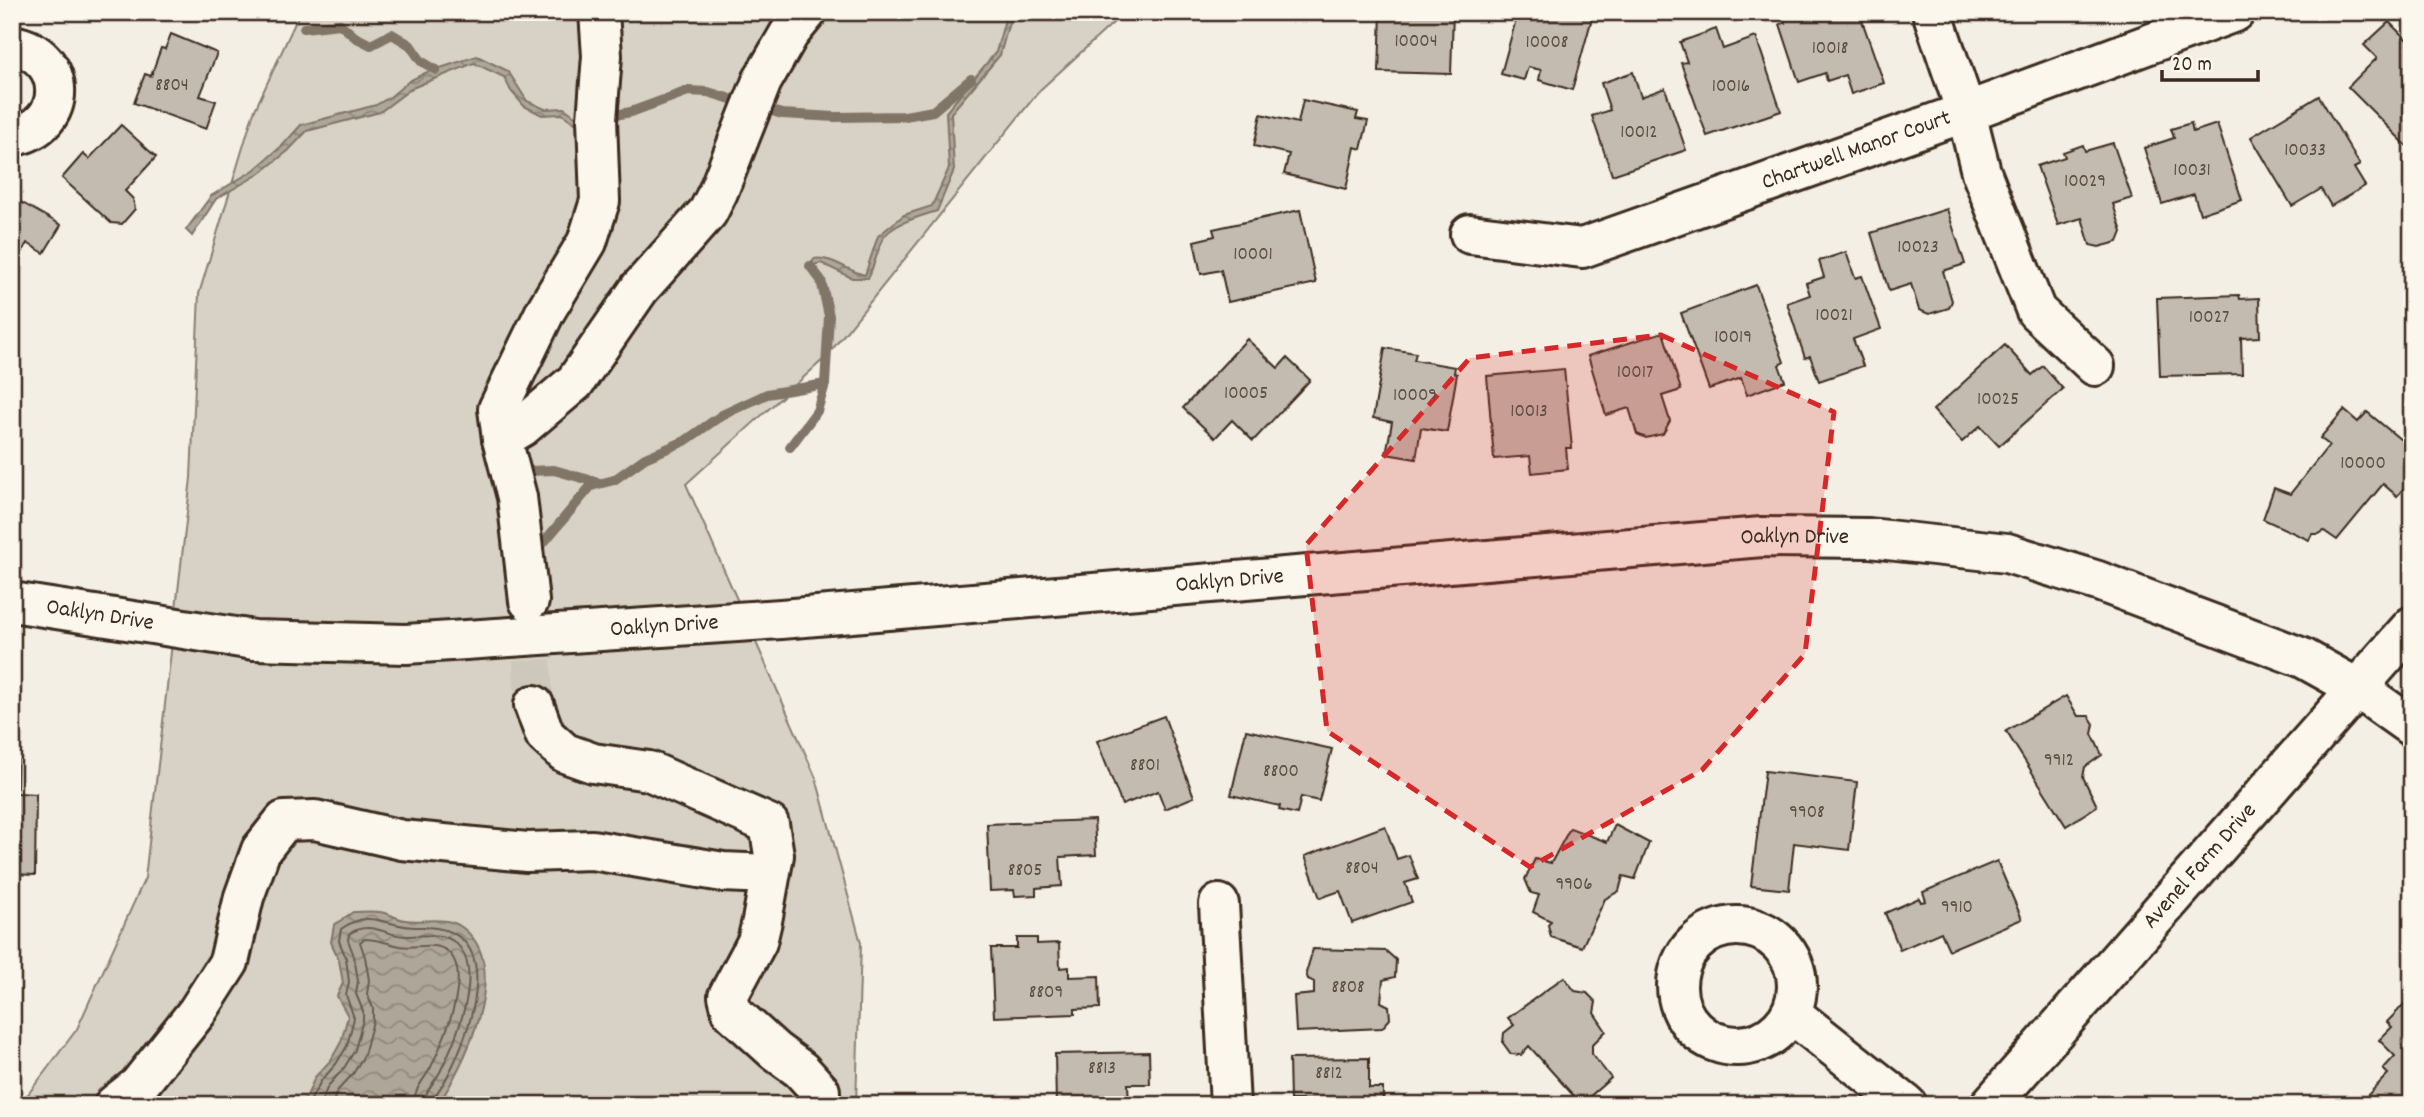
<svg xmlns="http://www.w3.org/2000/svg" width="2424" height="1117" font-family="Dekko,sans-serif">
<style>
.green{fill:#d8d1c6;stroke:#8a7e72;stroke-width:2}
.water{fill:url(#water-waves);stroke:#817468;stroke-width:2}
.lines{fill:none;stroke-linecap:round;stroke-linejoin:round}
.shore{stroke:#695c50;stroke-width:2}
.stream{stroke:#817468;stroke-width:10}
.building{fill:#c3bbb0;stroke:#3b2a1e;stroke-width:2}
.minor-tunnel{stroke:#cec8bc;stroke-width:38;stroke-dasharray:38 19;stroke-linecap:butt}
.minor-casing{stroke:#3b2a1e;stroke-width:44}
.minor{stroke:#fbf7ec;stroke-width:38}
.marked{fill:#d62828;fill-opacity:0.2;stroke:#d62828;stroke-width:5;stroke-dasharray:14 9;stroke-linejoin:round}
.labels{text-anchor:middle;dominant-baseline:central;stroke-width:6;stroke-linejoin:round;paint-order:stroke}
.number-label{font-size:19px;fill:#5d4e42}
.street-label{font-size:23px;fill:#3b2a1e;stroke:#fbf7ec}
</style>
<defs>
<pattern id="water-waves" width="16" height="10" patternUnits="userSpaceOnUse" patternTransform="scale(1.75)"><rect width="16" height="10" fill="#afa69a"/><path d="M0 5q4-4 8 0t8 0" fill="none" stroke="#90877d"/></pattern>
</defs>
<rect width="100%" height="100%" fill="#f3efe4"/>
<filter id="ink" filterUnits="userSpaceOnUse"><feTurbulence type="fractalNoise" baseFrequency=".0143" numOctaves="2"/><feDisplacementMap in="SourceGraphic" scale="14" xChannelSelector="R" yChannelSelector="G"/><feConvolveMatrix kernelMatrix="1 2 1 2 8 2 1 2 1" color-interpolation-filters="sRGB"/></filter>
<g filter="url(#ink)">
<polygon class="green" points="300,12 1125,12 1040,90 826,357 686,484 816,778 861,943 856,1105 20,1105 77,1029 145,878 191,478 199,294 253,114"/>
<g class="water">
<path d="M1007,12H1012L1000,55L951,113L954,170L937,211C921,216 890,224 882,240C877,253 874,266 868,278H852L821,263L810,266L814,259C831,256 848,271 865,275L878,236L904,215L932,206L949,168L946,112L996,52Z"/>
<polygon points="477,56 508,71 527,101 545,109 564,108 582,121 578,125 562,114 542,115 524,106 511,91 504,77 474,63 412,88 380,112 307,131 288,151 259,174 216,199 192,236 186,230 211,196 254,170 283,145 301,125 376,105 390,97 409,81 425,73"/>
<path d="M353,912C362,912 371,911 380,912C389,913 397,919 405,920C424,923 446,915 463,928C513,967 464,1065 438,1105H299L307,1096L315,1077L331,1060L341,1042L348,1016L337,996L343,983L339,960L331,942L334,925Z"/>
</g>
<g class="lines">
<g class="shore">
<path d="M308,1105L321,1081L336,1064L347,1046L354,1018L346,995L349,982L346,958L339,941L341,929C372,907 386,928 418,927C509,923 473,1028 447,1077C443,1086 434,1094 432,1105"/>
<path d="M320,1105L328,1086L344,1068L355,1050L363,1019V1011L356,994L358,981L354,956L348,940L349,934C369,920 385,935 405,936C421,937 439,931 453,941C488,966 455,1042 440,1072C434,1083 424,1092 424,1105"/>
<path d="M332,1105L337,1091L353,1074L364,1055L373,1021V1008L367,994L369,980L365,957L360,942L364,939C377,939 387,943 400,946C415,949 434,941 447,951C474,972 443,1042 431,1067C424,1080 414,1089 413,1105"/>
</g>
<g class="stream">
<polyline points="304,28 340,24 355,37 371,45 392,34 410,45 421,61 436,70"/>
<polyline points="758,107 782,114 835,117 905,116 933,111 971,79"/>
<polyline points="604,117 631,112 688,91 708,92 744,103"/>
<polyline points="790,447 817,411 825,384"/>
<polyline points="529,471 554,470 600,483"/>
<polyline points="539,548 591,486 614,480 645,458 685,441 722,415 767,394 825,384 829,316 821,280 810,266"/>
</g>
</g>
<g class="building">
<polygon points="1381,12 1453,12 1451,74 1379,72"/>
<polygon points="1518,12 1571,12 1592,18 1572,90 1539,80 1541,70 1528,67 1524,80 1501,74"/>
<polygon points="1782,12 1859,12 1884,83 1851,94 1845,75 1827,81 1825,73 1799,82 1780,24 1785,23"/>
<polygon points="2389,22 2412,45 2412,151 2348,87 2377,58 2364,45"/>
<polygon points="1716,29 1723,49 1756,37 1781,111 1707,136 1681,63 1687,62 1680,42"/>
<polygon points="171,34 217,53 200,96 216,101 206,129 134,103 145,74 151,76 161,48 165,49"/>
<polygon points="1633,72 1641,97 1665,88 1686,150 1612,175 1592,116 1610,110 1601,83"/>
<polygon points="2319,96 2360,165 2354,168 2365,186 2331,206 2321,189 2292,206 2251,137"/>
<polygon points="1303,100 1358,112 1356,119 1368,121 1361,149 1355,147 1346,189 1284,174 1289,154 1254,146 1261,114 1298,123"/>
<polygon points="2191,123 2193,132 2217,124 2242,200 2200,214 2194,194 2162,204 2144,148 2174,138 2171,129"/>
<polygon points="121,125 156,157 125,191 133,199 135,209 122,224 111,223 62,178 83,154 89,159"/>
<polygon points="2113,143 2132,198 2113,204 2122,232 2118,242 2099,247 2090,245 2082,218 2058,225 2037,166 2065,157 2063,152 2083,145 2085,151"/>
<polygon points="12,197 61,225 44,253 27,243 12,269"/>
<polygon points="1947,209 1965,264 1943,271 1952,301 1949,308 1929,314 1919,310 1911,284 1889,291 1871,233"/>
<polygon points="1300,210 1316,283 1228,302 1221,270 1201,274 1194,241 1215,236 1213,229"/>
<polygon points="1846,252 1855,278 1862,276 1881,329 1853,339 1863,366 1819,381 1810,356 1805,358 1787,303 1810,295 1806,283 1824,277 1819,261"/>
<polygon points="1756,285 1784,362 1779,365 1785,381 1747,395 1741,378 1709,389 1681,313"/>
<polygon points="2239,295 2240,299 2259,298 2260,337 2241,338 2242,374 2160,376 2157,298"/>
<polygon points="1663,332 1681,390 1662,396 1670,421 1663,434 1646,438 1637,434 1629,408 1606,415 1588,356"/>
<polygon points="1247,339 1278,368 1287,358 1310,380 1253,441 1232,420 1215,438 1183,408"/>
<polygon points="2005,345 2032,375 2043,366 2063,389 1999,446 1980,426 1962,442 1933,410"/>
<polygon points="1385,348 1416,353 1414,360 1455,367 1454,373 1457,374 1447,432 1421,428 1416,459 1386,454 1392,422 1373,418"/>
<polygon points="1564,369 1572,448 1566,448 1568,469 1532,473 1530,456 1494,459 1487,376"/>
<polygon points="2344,410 2358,422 2367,412 2412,449 2412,479 2397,496 2383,484 2337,540 2324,531 2319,534 2312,534 2309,540 2263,519 2274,488 2290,494 2329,445 2320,438"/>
<polygon points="2066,696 2078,716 2089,716 2094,724 2092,734 2102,755 2085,767 2083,777 2097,806 2066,826 2006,731"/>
<polygon points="1164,716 1194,797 1165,809 1158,791 1122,805 1097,741"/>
<polygon points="1246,730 1332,749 1319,801 1301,797 1297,814 1279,810 1280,806 1231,795"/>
<polygon points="12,745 18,745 17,793 36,794 35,875 12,874"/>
<polygon points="1765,771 1857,782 1849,850 1794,843 1789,890 1751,886"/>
<polygon points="1094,820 1096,855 1060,857 1062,886 1036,888 1036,895 1015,896 1014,890 990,891 987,824"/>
<polygon points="1615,825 1649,843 1635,879 1623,876 1619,891 1605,899 1582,947 1551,937 1548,925 1551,921 1533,912 1539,895 1531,893 1525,879 1535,859 1551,863 1570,828 1607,842"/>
<polygon points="1385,826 1397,859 1409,855 1418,879 1405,883 1412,902 1352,923 1340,891 1320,898 1305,856"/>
<polygon points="1997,861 2022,919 1949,950 1941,932 1900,950 1885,913 1919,898 1921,902 1926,901 1923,892"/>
<polygon points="1017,938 1037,938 1037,944 1059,943 1060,968 1069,967 1069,977 1099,976 1100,1008 1075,1009 1075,1014 994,1017 991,948 1017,948"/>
<polygon points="1313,949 1386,951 1396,960 1395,977 1383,980 1381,1002 1389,1006 1390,1019 1382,1028 1296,1032 1294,996 1314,994 1314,982 1308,979 1306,973"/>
<polygon points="1564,977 1575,991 1587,993 1596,1002 1594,1013 1606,1031 1592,1045 1592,1054 1611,1078 1581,1104 1529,1046 1521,1055 1511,1054 1503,1043 1504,1033 1514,1025 1508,1018"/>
<polygon points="2412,996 2412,1105 2369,1105 2364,1099 2388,1074 2383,1069 2395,1056 2379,1040 2392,1027 2387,1022"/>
<polygon points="1149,1052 1150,1084 1128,1084 1129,1105 1056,1105 1055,1054"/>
<polygon points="1369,1058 1369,1088 1383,1088 1383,1105 1310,1105 1310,1100 1290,1100 1289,1059"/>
</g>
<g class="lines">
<polyline class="minor-tunnel" points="529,603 534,705"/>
<defs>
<g id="minor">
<polyline points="1932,12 1966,112 1981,172 2036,311 2095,366"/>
<path d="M12,45C69,54 70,128 12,136"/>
<path id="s1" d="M1470,234L1582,248L1966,112L2235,12"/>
<polyline points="502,439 522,427 575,382 640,288 708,212 718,192 762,81 789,34 807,12"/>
<polyline points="529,601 517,497 502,439 498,409 546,310 587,242 600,201 597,119 602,56 599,12"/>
<path id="s2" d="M12,602L254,640L406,644L781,619L1762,537L1869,538L2007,553L2098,581L2303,658L2357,688L2412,727"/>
<polyline points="534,705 545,735 565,753 593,763 649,771 769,824 774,855 762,921 757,942 728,996 732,1012 775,1051 801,1070 820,1091 820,1105"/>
<polyline points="1219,904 1230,1105"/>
<circle cx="1737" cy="986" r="60"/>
<polyline points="1792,1014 1907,1105"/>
<polyline points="114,1105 138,1086 197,1012 229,962 244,897 261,850 284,821 315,820 402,840 527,852 592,850 723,872 769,874"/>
<path id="s3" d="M1990,1105L2412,626"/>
</g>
</defs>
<use href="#minor" class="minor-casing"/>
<use href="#minor" class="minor"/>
</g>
</g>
<path class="marked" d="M1661,335L1834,412L1805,654L1702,770L1530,867L1327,731L1306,545L1470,358Z"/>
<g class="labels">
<g class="number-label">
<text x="1416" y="42">10004</text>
<text x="1547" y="43">10008</text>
<text x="1830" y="49">10018</text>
<text x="172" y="86">8804</text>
<text x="1731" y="87">10016</text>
<text x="1639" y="133">10012</text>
<text x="2305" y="151">10033</text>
<text x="2192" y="171">10031</text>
<text x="2085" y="182">10029</text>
<text x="1918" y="248">10023</text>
<text x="1253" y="255">10001</text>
<text x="1834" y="316">10021</text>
<text x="2209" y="318">10027</text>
<text x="1733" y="338">10019</text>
<text x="1635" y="373">10017</text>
<text x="1246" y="394">10005</text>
<text x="1415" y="396">10009</text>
<text x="1998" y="400">10025</text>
<text x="1529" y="412">10013</text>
<text x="2363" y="464">10000</text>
<text x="2059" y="761">9912</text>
<text x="1145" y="766">8801</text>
<text x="1281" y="772">8800</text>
<text x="1807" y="813">9908</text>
<text x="1362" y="869">8804</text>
<text x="1025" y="871">8805</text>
<text x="1574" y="885">9906</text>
<text x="1957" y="908">9910</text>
<text x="1348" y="988">8808</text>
<text x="1046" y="993">8809</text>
<text x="1102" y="1069">8813</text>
<text x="1329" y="1074">8812</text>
</g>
<g class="street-label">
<text stroke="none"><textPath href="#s1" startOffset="404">Chartwell Manor Court</textPath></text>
<text stroke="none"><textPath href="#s2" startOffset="1790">Oaklyn Drive</textPath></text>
<text stroke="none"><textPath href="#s2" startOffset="1223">Oaklyn Drive</textPath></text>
<text stroke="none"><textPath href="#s2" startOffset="89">Oaklyn Drive</textPath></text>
<text stroke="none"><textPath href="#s2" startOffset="656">Oaklyn Drive</textPath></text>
<text stroke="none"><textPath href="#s3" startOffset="318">Avenel Farm Drive</textPath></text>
</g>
</g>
<rect width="2424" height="1117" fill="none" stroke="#fbf7ec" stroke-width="42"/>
<rect x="21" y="21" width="2382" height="1075" fill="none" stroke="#3b2a1e" stroke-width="2.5" filter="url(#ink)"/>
<path d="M2162 70v10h96v-10" fill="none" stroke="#3b2a1e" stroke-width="3.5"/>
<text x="2172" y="70" font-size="21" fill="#3b2a1e" stroke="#fbf7ec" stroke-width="5" paint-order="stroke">20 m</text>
</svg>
